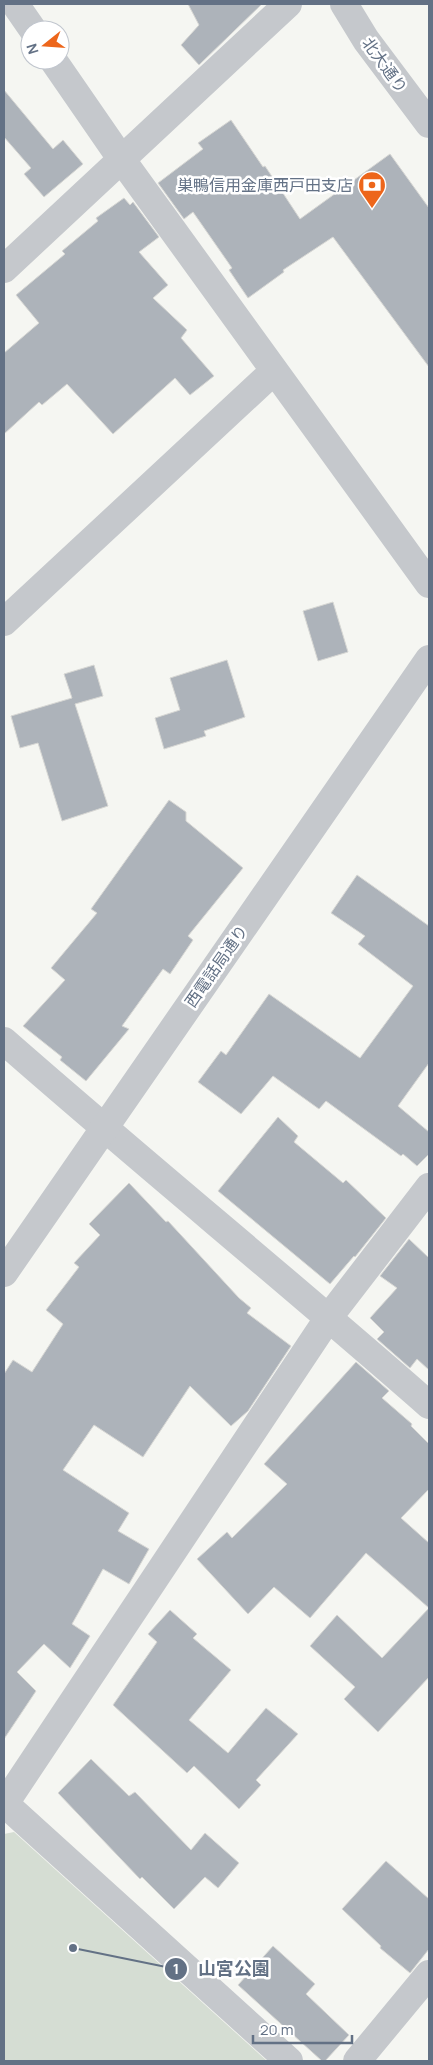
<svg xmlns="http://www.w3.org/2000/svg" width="433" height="2065" font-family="Manrope,'Noto Sans JP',sans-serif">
  <rect width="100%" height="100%" fill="#f5f6f2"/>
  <!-- green -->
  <path fill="#d5ddd3" d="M 14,1832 L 267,2061 L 4,2061 L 4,1834 Z"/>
  <!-- building -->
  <path fill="#adb3ba" stroke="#d7d7d4" d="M 188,4 L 262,4 L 199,65 L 181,45 L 199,25 Z
    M 4,90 L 53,149 L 63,140 L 83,164 L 44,197 L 24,174 L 31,168 L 4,137 Z
    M 231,120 L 263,167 L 265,166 L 300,219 L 390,154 L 429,208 L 429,367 L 333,237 L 283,270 L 284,272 L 248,298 L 229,270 L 232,268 L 193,212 L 184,219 L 158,183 L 203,149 L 198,143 Z
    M 124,198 L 130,205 L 133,202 L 159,237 L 139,252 L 168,285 L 153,298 L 187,330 L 181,338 L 214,376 L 190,395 L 175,378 L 113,434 L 67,384 L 42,405 L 39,402 L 4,434 L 4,353 L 39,323 L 16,295 L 65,254 L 62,251 L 98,221 L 96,218 Z
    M 333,602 L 348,652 L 318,661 L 303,611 Z
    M 227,660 L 245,717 L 204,731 L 206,736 L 164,749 L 155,718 L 180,710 L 170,678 Z
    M 94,665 L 103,696 L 75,704 L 108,806 L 62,821 L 38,743 L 20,748 L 11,716 L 72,698 L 64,674 Z
    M 169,800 L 186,812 L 186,821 L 243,868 L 188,936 L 193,940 L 170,974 L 163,969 L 122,1026 L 129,1029 L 86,1081 L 60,1060 L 62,1057 L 23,1026 L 65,980 L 51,968 L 97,913 L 91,909 Z
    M 357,875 L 429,926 L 429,1063 L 398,1106 L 429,1132 L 429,1154 L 417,1166 L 403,1154 L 401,1156 L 326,1101 L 319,1109 L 273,1076 L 241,1114 L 198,1082 L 221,1051 L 226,1055 L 269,994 L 360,1058 L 413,986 L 358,944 L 365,936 L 331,913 Z
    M 278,1117 L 298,1136 L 294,1142 L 343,1183 L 346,1180 L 386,1218 L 355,1257 L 354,1256 L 330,1284 L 218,1191 Z
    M 129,1183 L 166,1222 L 168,1221 L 239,1298 L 251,1308 L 247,1313 L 291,1346 L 248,1411 L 231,1426 L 190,1386 L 143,1457 L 94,1425 L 63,1470 L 129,1513 L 118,1531 L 149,1549 L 129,1584 L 103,1569 L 72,1624 L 90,1636 L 70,1668 L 44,1644 L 17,1672 L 36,1691 L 4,1739 L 4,1374 L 13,1360 L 32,1372 L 63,1324 L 46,1310 L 79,1267 L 74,1263 L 100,1235 L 89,1224 Z
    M 409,1239 L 429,1258 L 429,1370 L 417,1359 L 410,1368 L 377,1339 L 384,1332 L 370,1318 L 397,1288 L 380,1276 Z
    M 356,1362 L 389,1391 L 382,1398 L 412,1424 L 411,1426 L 429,1444 L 429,1489 L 401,1518 L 429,1543 L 429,1677 L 378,1732 L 344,1699 L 355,1687 L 310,1646 L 337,1615 L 382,1658 L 429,1608 L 366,1553 L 310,1618 L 274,1587 L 248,1614 L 197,1559 L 227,1532 L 232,1538 L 287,1484 L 264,1464 Z
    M 170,1610 L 197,1634 L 193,1638 L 231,1670 L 189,1720 L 228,1753 L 266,1708 L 298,1734 L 256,1780 L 261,1785 L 239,1809 L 194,1766 L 187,1773 L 113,1705 L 157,1642 L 148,1634 Z
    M 91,1759 L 129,1796 L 135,1792 L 191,1850 L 205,1833 L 239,1863 L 218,1888 L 205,1877 L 174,1909 L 142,1877 L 140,1879 L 58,1793 Z
    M 386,1861 L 429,1899 L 429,1949 L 410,1973 L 380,1948 L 381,1946 L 342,1909 Z
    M 273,1946 L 315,1984 L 306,1994 L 349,2035 L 325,2061 L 322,2061 L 238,1985 Z"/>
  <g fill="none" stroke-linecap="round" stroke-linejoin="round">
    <!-- minor -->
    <path stroke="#c5c8cc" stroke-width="28" d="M 15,4 L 33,30
      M 53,60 L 122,160 L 429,584
      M 4,269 L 288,4
      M 4,622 L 274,371
      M 4,1041 C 144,1164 289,1282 429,1405
      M 4,1803 L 289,2061
      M 4,1805 L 329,1317 L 429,1187
      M 357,2061 L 429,1974"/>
    <!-- tertiary -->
    <path stroke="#c5c8cc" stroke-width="28" d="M 344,4 L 366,40 L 429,124
      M 4,1273 L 429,659"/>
  </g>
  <!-- icons -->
  <defs>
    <g id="bank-pin" transform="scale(1.4375)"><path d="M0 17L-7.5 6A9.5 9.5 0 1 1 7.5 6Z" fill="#ed661b" stroke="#fff"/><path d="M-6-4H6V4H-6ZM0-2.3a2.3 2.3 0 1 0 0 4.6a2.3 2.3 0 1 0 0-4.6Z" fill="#fff"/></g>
  </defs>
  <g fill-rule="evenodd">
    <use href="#bank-pin" x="372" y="185"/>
  </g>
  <g text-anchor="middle" stroke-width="5" stroke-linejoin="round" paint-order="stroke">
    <!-- street labels -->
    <g font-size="16" fill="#637185" stroke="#fff">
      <text transform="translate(385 65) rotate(54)" y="6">北大通り</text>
      <text transform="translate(216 966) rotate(-55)" y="6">西電話局通り</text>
    </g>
    <!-- poi labels -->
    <g font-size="16" fill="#637185" stroke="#fff" text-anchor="end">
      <text x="353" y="191">巣鴨信用金庫西戸田支店</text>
    </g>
  </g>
  <!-- callouts -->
  <path fill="none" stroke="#637185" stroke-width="2" d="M73 1948L176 1969"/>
  <g fill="#637185" stroke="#fff" stroke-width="2">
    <circle cx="73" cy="1948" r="5"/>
    <circle cx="176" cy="1969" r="12"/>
  </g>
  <g font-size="15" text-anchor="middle" font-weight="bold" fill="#fff">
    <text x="176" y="1974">1</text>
  </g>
  <g font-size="18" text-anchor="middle" font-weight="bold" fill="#637185" stroke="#fff" stroke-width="5" stroke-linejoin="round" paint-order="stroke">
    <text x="234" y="1975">山宮公園</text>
  </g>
  <!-- border -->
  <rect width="433" height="2065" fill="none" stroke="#637185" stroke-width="10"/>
  <!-- north arrow -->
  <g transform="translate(45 45) rotate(253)"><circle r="24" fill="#ffffff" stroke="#c1c6ce"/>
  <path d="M0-4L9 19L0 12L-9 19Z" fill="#ed661b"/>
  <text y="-8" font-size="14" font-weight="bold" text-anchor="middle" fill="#637185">N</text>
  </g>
  <!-- scale -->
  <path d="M253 2035v8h99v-8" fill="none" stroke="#637185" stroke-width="2.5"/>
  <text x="260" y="2035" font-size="15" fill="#637185" stroke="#ffffff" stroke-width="4" paint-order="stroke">20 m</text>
</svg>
